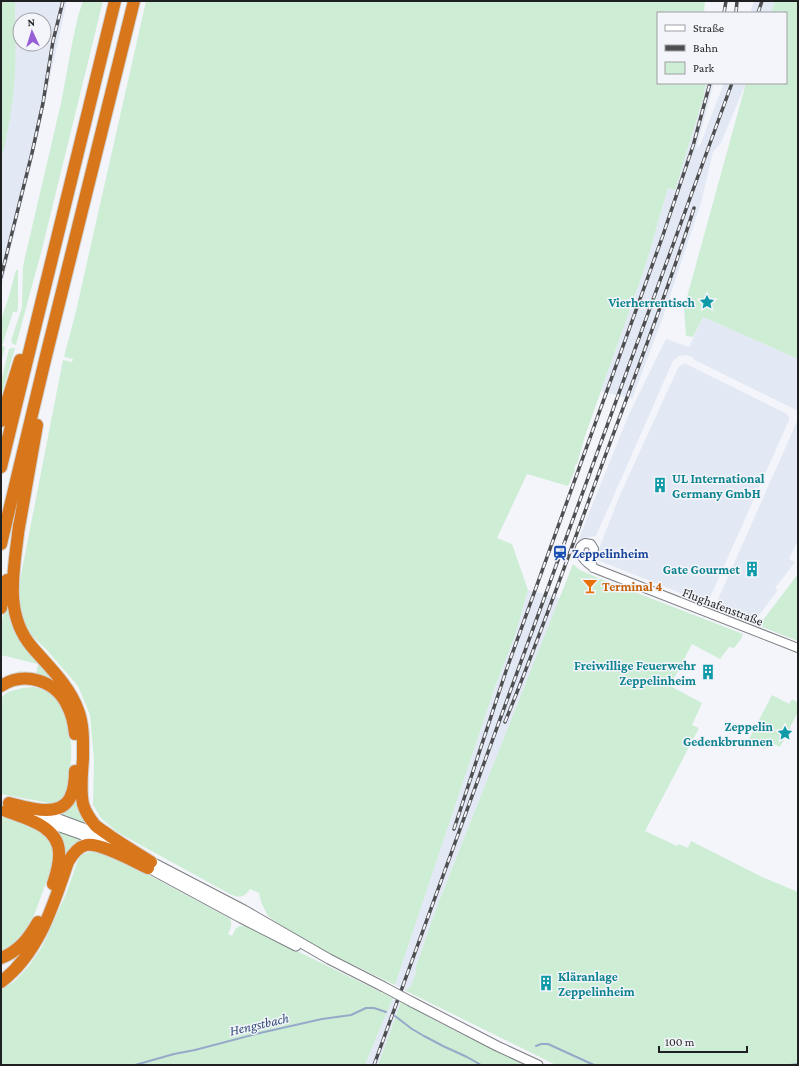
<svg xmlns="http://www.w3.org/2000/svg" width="799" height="1066" font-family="'Crimson Pro',serif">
  <rect width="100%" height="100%" fill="#f3f5fa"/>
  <!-- built -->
  <path fill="#e3e9f4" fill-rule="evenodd" d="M 1,1 L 67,1 L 50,78 L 39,132 L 1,289 ZM 20,20 L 44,20 L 44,44 L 20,44 Z
    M 754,1 L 775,1 L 771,13 L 750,13 Z
    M 706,83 L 714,83 L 696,149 L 700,145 L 724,83 L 746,83 L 721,143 L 713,152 L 701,203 L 662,320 L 632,399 L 601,391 L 645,267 L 668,188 L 675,190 L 703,99 Z
    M 703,317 L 798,359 L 798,411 L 693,359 L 694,358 L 687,355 L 679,356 L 673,361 L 596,536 L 583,538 L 577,543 L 629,414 L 666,339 L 689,347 Z
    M 684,364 L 686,364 L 787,414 L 789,417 L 789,420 L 709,600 L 703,602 L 595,559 L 619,497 L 678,368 L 681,365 Z
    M 798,419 L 798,540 L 789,559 L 795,562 L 775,588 L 778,590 L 754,622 L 716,607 L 716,604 Z
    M 528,590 L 560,598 L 436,909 L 415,969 L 416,972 L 411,986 L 407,989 L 406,991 L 395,985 L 495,687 L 515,636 Z
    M 393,998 L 401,1002 L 378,1065 L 365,1065 L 369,1055 Z"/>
  <!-- green -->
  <path fill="#ceedd5" d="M 1,1 L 15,1 C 15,26 16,51 15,75 C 13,104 8,133 1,161 Z
    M 83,1 L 103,1 L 42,249 L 16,345 L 13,344 L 11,341 L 22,307 L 23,266 L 61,103 L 72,44 L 78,16 Z
    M 146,1 L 705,1 L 704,13 L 658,13 L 658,83 L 706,83 L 703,99 L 675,190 L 668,188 L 645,267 L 585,436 L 577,464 L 576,464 L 574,468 L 575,470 L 568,486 L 527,474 L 497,538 L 512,544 L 528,590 L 515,636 L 495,687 L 395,985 L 314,946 L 279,924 L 268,916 L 261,902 L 259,893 L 250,889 C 243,899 239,898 228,893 L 117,832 L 101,818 L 93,805 L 94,760 L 90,715 L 78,686 L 46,649 L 31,635 L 24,623 L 20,606 L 19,591 L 21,575 L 63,360 L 72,362 L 73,359 L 64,357 L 76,311 Z
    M 775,1 L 798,1 L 798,359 L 703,317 L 693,337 L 686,336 L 684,308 L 746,83 L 786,83 L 786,13 L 771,13 Z
    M 16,270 L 18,270 L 18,307 L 17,312 L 13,312 L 2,346 L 5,347 L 1,363 L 1,320 L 9,296 Z
    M 12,348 L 15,348 L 1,397 L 1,382 L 9,349 Z
    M 573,564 L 580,570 L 596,577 L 743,634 L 741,639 L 734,648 L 729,647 L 720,659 L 692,644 L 670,686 L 702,703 L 692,725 L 699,728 L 645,831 L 677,846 L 679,844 L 688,848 L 691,841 L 762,877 L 798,892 L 798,1065 L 556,1065 L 406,991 L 407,989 L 411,986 L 416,972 L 415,969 L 436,909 Z
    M 798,574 L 798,641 L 762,627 L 762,623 L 763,620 Z
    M 8,594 L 10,609 L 58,680 L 77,723 L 61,689 L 1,680 L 6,677 L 19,671 L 36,675 L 38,664 L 1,655 L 1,625 Z
    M 34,687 C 45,691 56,693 62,705 C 67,716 70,731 71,744 C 72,755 70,795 61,801 C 58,803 52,803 49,803 L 1,794 L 1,698 L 8,692 L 22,688 Z
    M 772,695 L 789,704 L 792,699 L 798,703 L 798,712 L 780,747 L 769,742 L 765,749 L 749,739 Z
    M 78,789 L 95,828 L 58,813 C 74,809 75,804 78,789 Z
    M 1,816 C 15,820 41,828 50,840 C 55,847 54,857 53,865 C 51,872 47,880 44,888 C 38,904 32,925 21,938 C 16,945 8,949 1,952 Z
    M 54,829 L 88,842 L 60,876 Z
    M 90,852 L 99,852 L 132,866 L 229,918 C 233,922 231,928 228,934 L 232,936 L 236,928 L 240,926 L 246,926 L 393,998 L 369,1055 L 365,1065 L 1,1065 L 1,990 L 15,981 L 28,967 L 42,947 L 66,894 L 78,860 L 83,854 Z
    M 401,1002 L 457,1032 L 497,1050 L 524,1065 L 378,1065 Z"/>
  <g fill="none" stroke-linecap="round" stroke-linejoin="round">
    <!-- stream -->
    <path stroke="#97a9c8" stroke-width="2" d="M 395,1016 L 412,1029 L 424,1036 L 443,1046 L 467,1057 L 481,1065
      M 536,1046 L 541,1044 L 548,1044 L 594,1065
      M 135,1065 L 174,1054 L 195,1050 L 260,1033 L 322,1019 L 351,1015 L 366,1008 L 374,1008 L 386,1012
      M 790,1065 L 798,1064"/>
    <!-- tertiary casing -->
    <g stroke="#7c7e82" stroke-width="10">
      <path id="tertiary" d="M 593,568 L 591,559 L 594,549 L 591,544 L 585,543 C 571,550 587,564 596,569 L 798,648"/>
    </g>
    <!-- secondary casing -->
    <g stroke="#7c7e82" stroke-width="11">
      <path id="secondary" d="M 40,812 L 83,828 L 111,842
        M 37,819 L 80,834 L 101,844
        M 146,859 L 244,910 L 329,959 L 382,986
        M 143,865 L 241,918 L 296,946
        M 412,1002 L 497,1046 L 538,1065"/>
    </g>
    <!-- motorway casing -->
    <g stroke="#d2d2d3" stroke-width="14">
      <path id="motorway" d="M 1,421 L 20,360
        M 1,467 L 115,1
        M 19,525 C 15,566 2,612 32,647 C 49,667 69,685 78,710 C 84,725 83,743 83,759 C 82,773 80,789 83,804 C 85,811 90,819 95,825 C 99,829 105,832 110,836 C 123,845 137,853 151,862
        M 18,533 L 37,425
        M 1,544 L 46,356 L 134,1
        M 1,608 L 7,580
        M 1,686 C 24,671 55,680 67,705 C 72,714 74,724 75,734
        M 9,803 C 26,807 59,819 70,798 C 74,790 75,780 75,771
        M 6,811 C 28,819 61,827 59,856 C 59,866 56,875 53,884
        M 1,958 C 19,951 29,938 38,922
        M 1,982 C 39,953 53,906 68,862 C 72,855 78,847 86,845 C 100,842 135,862 148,868"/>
    </g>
    <!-- tertiary -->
    <use href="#tertiary" stroke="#fff" stroke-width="8"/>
    <!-- secondary -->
    <use href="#secondary" stroke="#fff" stroke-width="9"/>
    <!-- motorway -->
    <use href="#motorway" stroke="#d7761b" stroke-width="12"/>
    <!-- rail casing -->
    <g stroke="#4e4f51" stroke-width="3.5">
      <path id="rail" d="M 724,13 L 726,1
        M 736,13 L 737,1
        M 758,13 L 762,1
        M 1,277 L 32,153 L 43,103 L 53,41 L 63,1
        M 505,722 C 539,639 569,555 600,470 C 632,383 666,297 694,208
        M 454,829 L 506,671 L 662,238 L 693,146 L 710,83
        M 374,1065 L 732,83"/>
    </g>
    <!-- rail -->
    <use href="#rail" stroke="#f3f5fa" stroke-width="2" stroke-dasharray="6" stroke-linecap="butt"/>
    <!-- secondary-bridge casing -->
    <g stroke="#7c7e82" stroke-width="11" stroke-linecap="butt">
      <path id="secondary-bridge" d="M 382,986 L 412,1002"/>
    </g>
    <!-- secondary-bridge -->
    <use href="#secondary-bridge" stroke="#fff" stroke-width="9"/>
  </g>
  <!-- icons -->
  <defs>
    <g id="sight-bare" transform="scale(1.2)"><path d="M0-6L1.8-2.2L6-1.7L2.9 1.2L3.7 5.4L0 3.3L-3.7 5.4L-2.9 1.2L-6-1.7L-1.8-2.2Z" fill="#0f9aa8" stroke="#f3f5fa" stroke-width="2.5" paint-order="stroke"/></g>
    <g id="building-bare" transform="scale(1.2)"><path d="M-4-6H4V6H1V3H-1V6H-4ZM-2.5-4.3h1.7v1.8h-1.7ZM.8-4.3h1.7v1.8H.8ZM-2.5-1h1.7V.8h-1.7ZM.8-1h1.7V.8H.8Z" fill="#0f9aa8" stroke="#f3f5fa" stroke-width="2.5" paint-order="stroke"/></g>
    <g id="station-bare" transform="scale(1.2)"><path d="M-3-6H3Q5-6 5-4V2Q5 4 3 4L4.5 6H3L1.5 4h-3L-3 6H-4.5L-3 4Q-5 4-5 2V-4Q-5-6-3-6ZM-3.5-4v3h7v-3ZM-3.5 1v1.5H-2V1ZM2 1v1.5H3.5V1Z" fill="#1a4fb4" stroke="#f3f5fa" stroke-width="2.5" paint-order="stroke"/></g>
    <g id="bar-bare" transform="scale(1.2)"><path d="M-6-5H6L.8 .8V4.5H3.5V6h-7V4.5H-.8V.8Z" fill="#e8710a" stroke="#f3f5fa" stroke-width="2.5" paint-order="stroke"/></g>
  </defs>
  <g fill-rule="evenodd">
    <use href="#sight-bare" x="707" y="302"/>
    <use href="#building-bare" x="660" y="485"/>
    <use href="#station-bare" x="560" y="553"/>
    <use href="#building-bare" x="752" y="569"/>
    <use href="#bar-bare" x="590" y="586"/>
    <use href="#building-bare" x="708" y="672"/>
    <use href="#sight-bare" x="785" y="733"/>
    <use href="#building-bare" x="546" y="983"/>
  </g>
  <g text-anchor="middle" stroke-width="3" stroke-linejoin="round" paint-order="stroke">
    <!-- culture labels -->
    <g font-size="13" font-weight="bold" fill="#0d838f" stroke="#f3f5fa" text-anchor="end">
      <text x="695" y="307">Vierherrentisch</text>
      <text x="672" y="483" text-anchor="start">UL International<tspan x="672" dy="15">Germany GmbH</tspan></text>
      <text x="740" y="574">Gate Gourmet</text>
      <text x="696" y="670">Freiwillige Feuerwehr<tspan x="696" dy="15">Zeppelinheim</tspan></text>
      <text x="773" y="731">Zeppelin<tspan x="773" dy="15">Gedenkbrunnen</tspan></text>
      <text x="558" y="981" text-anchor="start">Kläranlage<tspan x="558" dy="15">Zeppelinheim</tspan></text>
    </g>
    <!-- transit labels -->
    <g font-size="13" font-weight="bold" fill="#164399" stroke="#f3f5fa" text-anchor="start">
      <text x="572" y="558">Zeppelinheim</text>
    </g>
    <!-- food labels -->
    <g font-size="13" font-weight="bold" fill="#c56008" stroke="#f3f5fa" text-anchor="start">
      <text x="602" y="591">Terminal 4</text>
    </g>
    <!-- street labels -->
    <g font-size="13" fill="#1f2021" stroke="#f3f5fa">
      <text transform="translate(723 606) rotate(21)" y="5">Flughafenstraße</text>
    </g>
    <!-- water labels -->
    <g font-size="14" font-style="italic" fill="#354f7a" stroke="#f3f5fa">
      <text transform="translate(259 1024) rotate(-13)" y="5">Hengstbach</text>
    </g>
  </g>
  <!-- border -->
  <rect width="799" height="1066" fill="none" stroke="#1f2021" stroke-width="4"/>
  <!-- legend -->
  <rect x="657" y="12" width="130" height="72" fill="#f3f5fa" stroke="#9ea0a3"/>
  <rect x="665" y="25" width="20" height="6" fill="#ffffff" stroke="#9ea0a3"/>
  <text x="693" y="32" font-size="12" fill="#1f2021">Straße</text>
  <rect x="665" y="45" width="20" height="6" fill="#4e4f51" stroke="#9ea0a3"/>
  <text x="693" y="52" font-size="12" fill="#1f2021">Bahn</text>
  <rect x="665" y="62" width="20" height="12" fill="#ceedd5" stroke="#9ea0a3"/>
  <text x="693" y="72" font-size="12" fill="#1f2021">Park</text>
  <!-- north arrow -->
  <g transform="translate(32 32) rotate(356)"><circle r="19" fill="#f3f5fa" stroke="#9ea0a3"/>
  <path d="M0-3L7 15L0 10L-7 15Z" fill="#975ed6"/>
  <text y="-6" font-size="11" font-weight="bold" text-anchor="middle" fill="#1f2021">N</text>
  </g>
  <!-- scale -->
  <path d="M659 1046v6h88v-6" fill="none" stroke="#1f2021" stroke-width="2"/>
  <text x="665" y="1046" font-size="12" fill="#1f2021" stroke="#f3f5fa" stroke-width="3" paint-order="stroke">100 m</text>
</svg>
